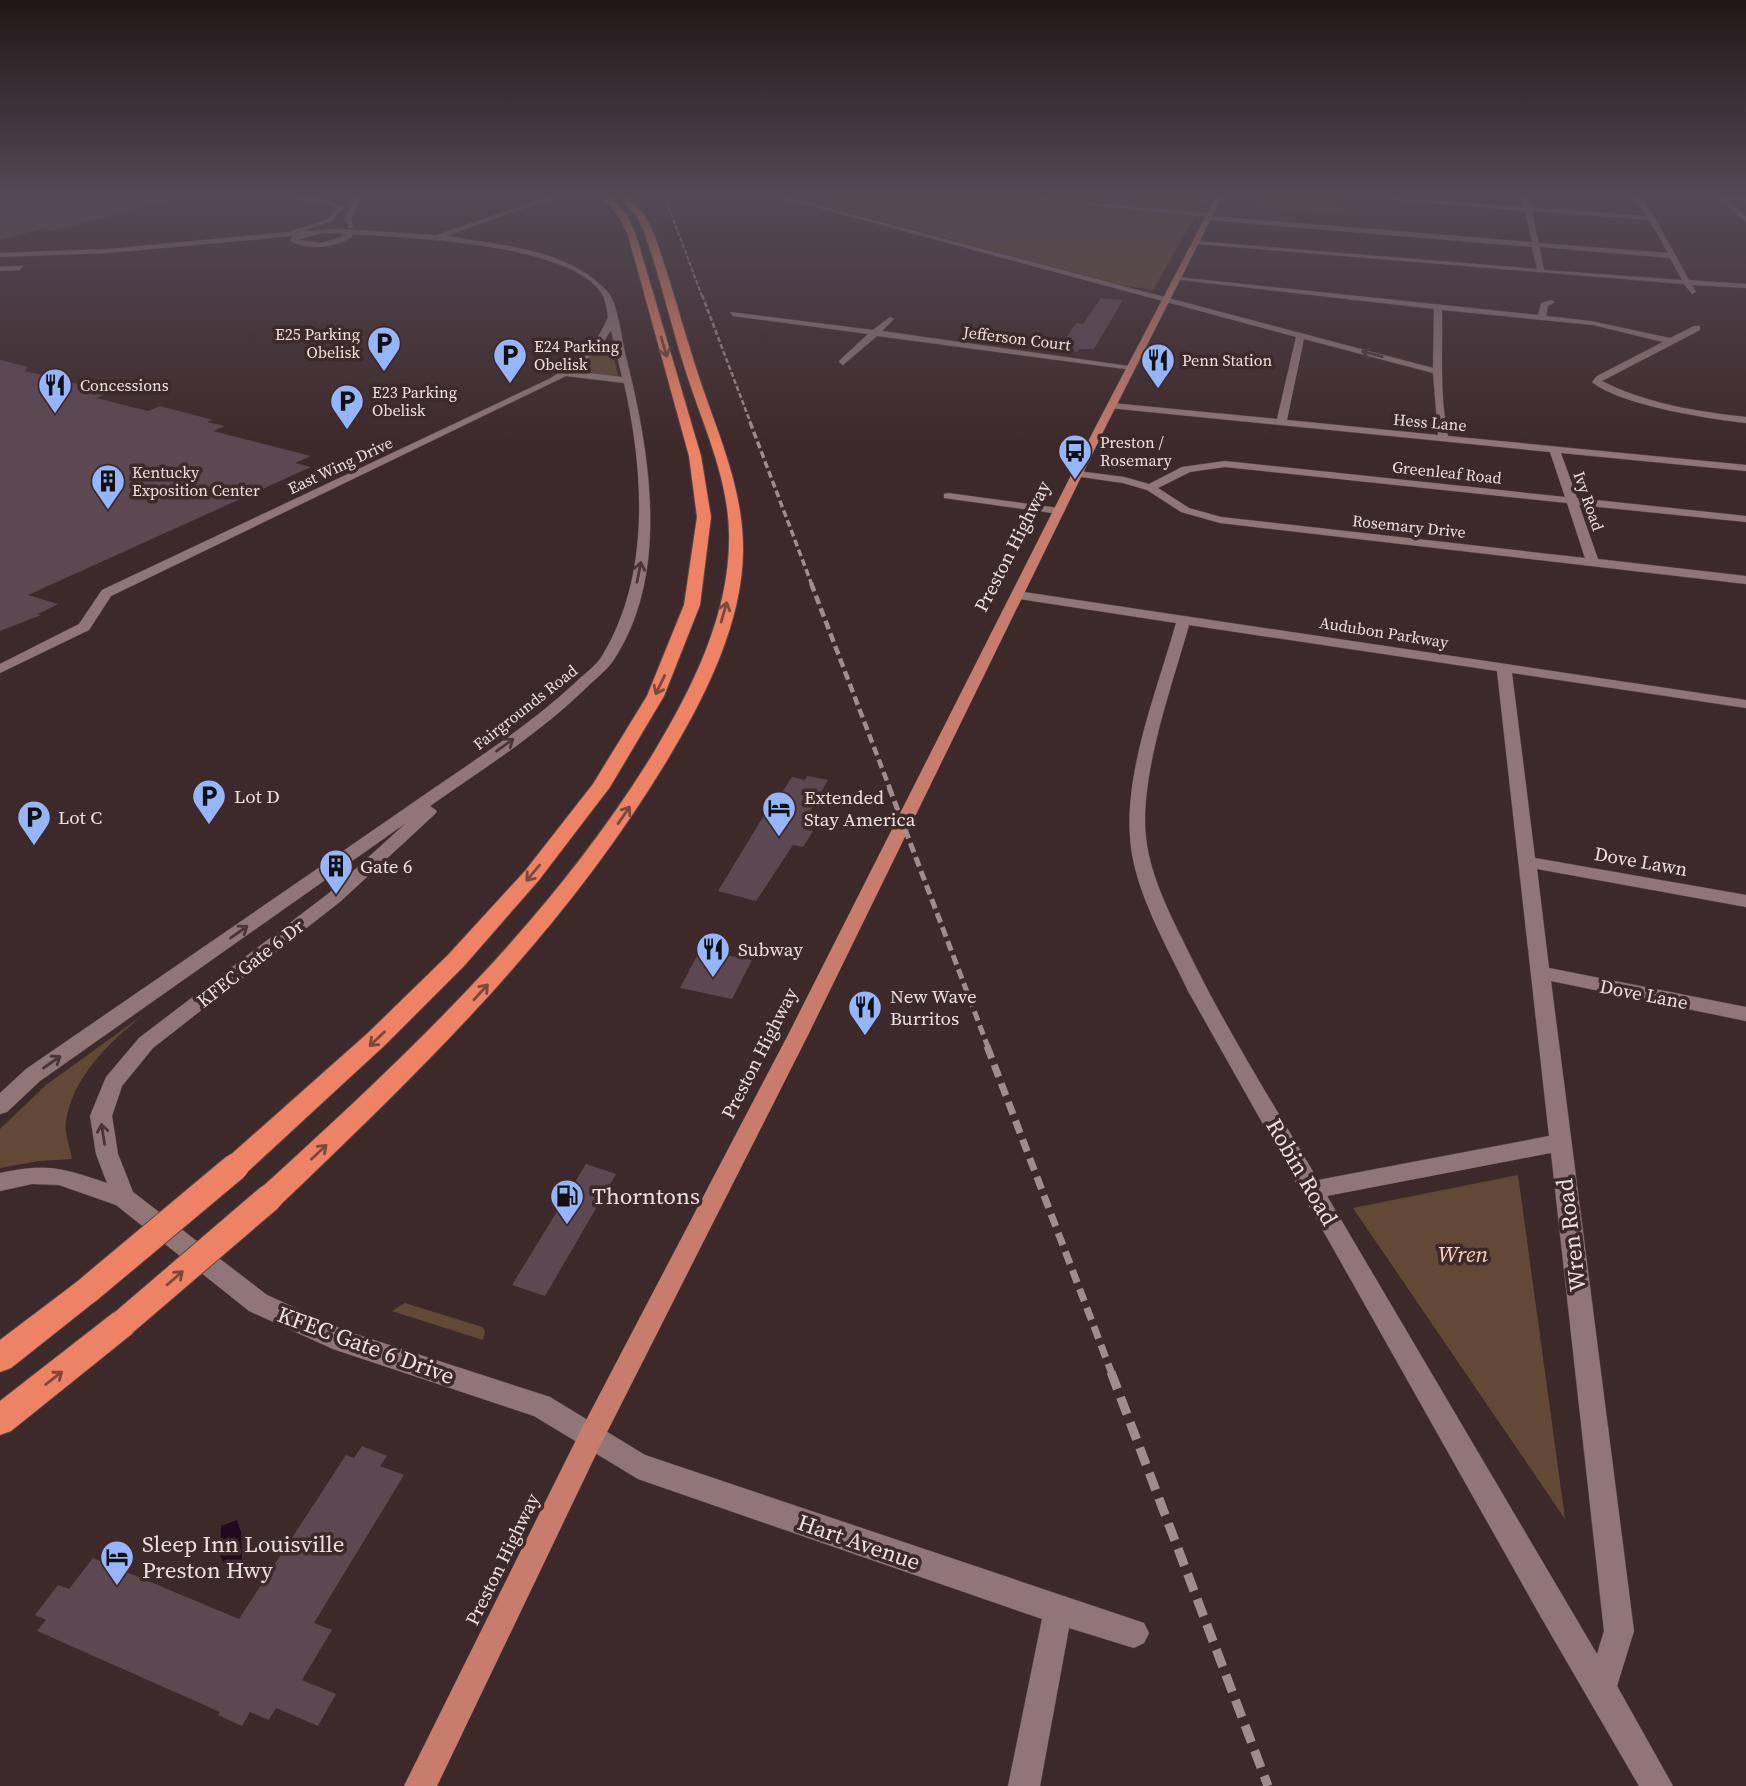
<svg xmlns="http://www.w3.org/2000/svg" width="1746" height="1786" font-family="'Source Serif 4',serif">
  <rect width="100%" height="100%" fill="#3e292a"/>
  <!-- green -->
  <path fill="#624935" d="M 785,195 L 1207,195 L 1153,290 L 1121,285 Z
    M 1254,198 L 1343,205 L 1345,213 L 1250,206 Z
    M 607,342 L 611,342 L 618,377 L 576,370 Z
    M 143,1015 C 110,1042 73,1076 66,1121 C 64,1132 70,1148 72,1159 L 39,1161 L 0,1168 L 0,1129 L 46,1085 Z
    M 1518,1175 L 1560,1482 L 1565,1519 L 1353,1208 Z
    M 405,1303 L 482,1327 L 485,1331 L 483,1340 L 392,1311 Z"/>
  <!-- water -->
  <path fill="#220820" d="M 237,1520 L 241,1532 L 242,1561 L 227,1569 L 220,1556 L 221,1526 Z"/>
  <!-- building -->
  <path fill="#5d4750" d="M 0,195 L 169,195 L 170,200 L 54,231 L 41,229 L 0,240 Z
    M 1101,298 L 1123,300 L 1094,349 L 1080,349 L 1077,352 L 1059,349 L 1076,323 L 1083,324 Z
    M 0,360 L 28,367 L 25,371 L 111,392 L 96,398 L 148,411 L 160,406 L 213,420 L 207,422 L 225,426 L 213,431 L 311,456 L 295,463 L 311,467 L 28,595 L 58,604 L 38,614 L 41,615 L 0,631 Z
    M 807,776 L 828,780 L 808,815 L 811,815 L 803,829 L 813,831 L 803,847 L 793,845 L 756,901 L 718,891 L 769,807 L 772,808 L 792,777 L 805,780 Z
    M 700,950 L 752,960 L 732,999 L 680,988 Z
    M 586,1164 L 616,1174 L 545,1296 L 512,1285 Z
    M 362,1446 L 387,1456 L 380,1466 L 404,1475 L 314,1623 L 332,1630 L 302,1680 L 336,1694 L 318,1726 L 276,1708 L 269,1720 L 250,1712 L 242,1726 L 218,1715 L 220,1712 L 37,1631 L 46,1620 L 35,1615 L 58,1585 L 69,1589 L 93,1558 L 239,1619 L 346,1455 L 354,1458 Z"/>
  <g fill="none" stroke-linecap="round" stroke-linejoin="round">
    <!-- minor casing -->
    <g stroke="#594748" stroke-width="1">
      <path id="minor" d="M 263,195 L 320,198 L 344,207 L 332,221 L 301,231 L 340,229 L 436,235 L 553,195 L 561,195 L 446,236 C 500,245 569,249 608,292 C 617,302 622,338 625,353 C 649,447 672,573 613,661 C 606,671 595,679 586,688 C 540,733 483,769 430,806 L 437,811 L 435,814 L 341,901 L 153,1048 L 122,1086 L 112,1116 L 118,1154 L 133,1192 L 267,1295 L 346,1331 L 550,1397 L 645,1455 L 1144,1623 L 1149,1633 L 1144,1643 L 1134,1648 L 1069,1628 L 1040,1786 L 1008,1786 L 1042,1619 L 638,1479 L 534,1416 L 333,1349 L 249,1311 L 116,1205 L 59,1185 L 32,1184 L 0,1191 L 0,1173 C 47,1163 62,1168 107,1183 L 96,1154 L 90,1116 L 106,1077 L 139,1038 L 329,893 L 406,823 L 40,1081 L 7,1112 L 0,1114 L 0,1093 L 26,1069 C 160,977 294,885 427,793 C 478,758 531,724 576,682 C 584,674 596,666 602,656 C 651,576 644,471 624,383 L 566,376 L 111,596 L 89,630 L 0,673 L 0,664 L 79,624 L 102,590 L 549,379 C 575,363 596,347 608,317 C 607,311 606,302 603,296 C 575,243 407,238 352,234 L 352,237 C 333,248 310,251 290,241 L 293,236 L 108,253 L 0,257 L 0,253 L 108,249 L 289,232 L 328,219 L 337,208 L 319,202 ZM 322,233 L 339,233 L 345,236 L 321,243 L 297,240 ZM 611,330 L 622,377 L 573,371 L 599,349 Z
        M 342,195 L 349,195 L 359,200 L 351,219 L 353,228 L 349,228 L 345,219 L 353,201 Z
        M 770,195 L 779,195 L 1433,368 L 1434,309 L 1173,279 L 1177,277 L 1538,315 L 1541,303 L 1551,300 L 1555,302 L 1548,306 L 1546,316 L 1591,321 L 1670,338 L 1694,326 L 1700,326 L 1700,330 L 1602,381 C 1644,403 1699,412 1746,417 L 1746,423 C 1709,419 1620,405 1592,382 L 1597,376 L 1663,342 L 1593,325 L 1442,310 C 1443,352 1439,394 1448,436 L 1746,465 L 1746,471 L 1561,453 L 1577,498 L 1746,516 L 1746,522 L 1579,505 L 1598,559 L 1746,576 L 1746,584 L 1220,523 L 1181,512 L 1147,490 L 1123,483 L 1074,476 L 1074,472 L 1078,471 L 1124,477 L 1149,484 L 1182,467 L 1225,461 L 1565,497 L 1550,452 L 1109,408 L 1107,406 L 1112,403 L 1277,419 L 1296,337 ZM 1304,339 L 1433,373 L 1438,435 L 1287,420 ZM 1225,467 L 1567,503 L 1585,558 L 1221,517 L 1189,508 L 1158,488 L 1190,472 Z
        M 994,195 L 1209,213 L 1211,216 L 1532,242 L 1525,211 L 1338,195 L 1524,207 L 1519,195 L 1525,195 L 1531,207 L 1646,216 L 1633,195 L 1639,195 L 1655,218 L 1689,280 L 1746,284 L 1746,288 L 1692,285 L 1696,292 L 1692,294 L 1684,284 L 1197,244 L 1195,241 L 1537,269 L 1532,247 L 1208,220 L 1206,217 ZM 1532,211 L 1649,220 L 1668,253 L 1539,243 ZM 1540,247 L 1670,258 L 1682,280 L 1544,270 Z
        M 1684,195 L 1746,196 L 1746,200 L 1726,199 L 1746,217 L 1746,222 L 1718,198 Z
        M 23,266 L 20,270 L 0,271 L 0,267 Z
        M 730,312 L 873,330 L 890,317 L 894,319 L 882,331 L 1136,367 L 1132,370 L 877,336 L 843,365 L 839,362 L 840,360 L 868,334 L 733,316 Z
        M 948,493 L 1059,508 L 1065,511 L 1059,514 L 944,498 L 944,494 Z
        M 1017,591 L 1746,700 L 1746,708 L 1512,673 L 1535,858 L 1746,895 L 1746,907 L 1537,869 L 1549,968 L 1746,1007 L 1746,1021 L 1551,981 L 1634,1631 L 1617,1686 L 1673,1786 L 1639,1786 L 1542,1619 L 1188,991 C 1166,944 1133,889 1130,837 C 1125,768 1158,688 1176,623 L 1013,598 L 1013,592 ZM 1189,625 L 1497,671 L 1549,1136 L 1318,1180 C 1274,1105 1227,1031 1189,953 C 1171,916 1151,879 1146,838 C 1139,776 1172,686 1189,625 ZM 1551,1153 L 1604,1631 L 1597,1654 L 1327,1196 Z"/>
    </g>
    <!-- major casing -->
    <g stroke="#594748" stroke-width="1">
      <path id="major" d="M 1217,195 L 1223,195 L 1105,428 L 808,1035 L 600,1446 L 437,1786 L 404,1786 L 582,1428 L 788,1035 L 1095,428 Z"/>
    </g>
    <!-- highway casing -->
    <g stroke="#594748" stroke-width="2">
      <path id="highway" d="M 601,195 L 608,195 L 626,214 L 636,235 L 701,456 L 711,517 L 700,605 L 664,696 L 610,787 L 539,880 L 464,966 L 385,1045 L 244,1175 L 235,1178 L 226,1175 L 222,1167 L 226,1159 L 369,1032 L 448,955 L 525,871 L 593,784 L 647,696 L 684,605 L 697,517 L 689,456 L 628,235 L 619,217 Z
        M 617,195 L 624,195 L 644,214 L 652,229 C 669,274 681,322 696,368 C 715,428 744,486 743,552 C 742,622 707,693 672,752 C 569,927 425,1067 279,1206 L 269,1209 L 259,1206 L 256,1198 L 259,1190 C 405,1057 550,922 654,752 C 693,687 731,611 729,533 C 728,477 703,425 686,372 C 671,325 660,276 643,229 L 636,215 Z
        M 88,1277 L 98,1281 L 102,1290 L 98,1299 L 11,1368 L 0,1372 L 0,1340 L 78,1281 Z
        M 123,1310 L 133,1313 L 138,1323 L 133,1333 L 11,1431 L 0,1435 L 0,1401 L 113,1313 Z"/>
    </g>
    <!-- minor -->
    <use href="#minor" fill="#907677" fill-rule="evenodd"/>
    <!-- major -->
    <use href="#major" fill="#c87d6c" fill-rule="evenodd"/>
    <!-- highway -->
    <use href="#highway" fill="#ed8264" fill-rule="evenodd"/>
    <!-- rail-far6 -->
    <path stroke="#9f8d8e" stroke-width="2" stroke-dasharray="4.5 2" stroke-linecap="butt" d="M 664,195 L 702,296"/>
    <!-- rail-far5 -->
    <path stroke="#9f8d8e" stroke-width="2.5" stroke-dasharray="5 2.5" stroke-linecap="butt" d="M 702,295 L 751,424"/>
    <!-- rail-far4 -->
    <path stroke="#9f8d8e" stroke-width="3.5" stroke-dasharray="7 3.5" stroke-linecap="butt" d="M 750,422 L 812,585"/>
    <!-- rail-far3 -->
    <path stroke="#9f8d8e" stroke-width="4.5" stroke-dasharray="9 4.5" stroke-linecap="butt" d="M 811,583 L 890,789"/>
    <!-- rail-far2 -->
    <path stroke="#9f8d8e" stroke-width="5" stroke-dasharray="10 5" stroke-linecap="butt" d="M 889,787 L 988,1047"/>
    <!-- rail-far1 -->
    <path stroke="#9f8d8e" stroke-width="7" stroke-dasharray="13 7" stroke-linecap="butt" d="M 987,1046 L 1112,1374"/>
    <!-- rail -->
    <path stroke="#9f8d8e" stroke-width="9" stroke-dasharray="18 9" stroke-linecap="butt" d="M 1111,1372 L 1268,1786"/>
    <!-- highway-bridge casing -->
    <g stroke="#594748" stroke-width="29" stroke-linecap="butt">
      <path id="highway-bridge" d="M 88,1290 L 235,1167
        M 123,1323 L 269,1198"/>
    </g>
    <!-- highway-bridge -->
    <use href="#highway-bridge" stroke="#ed8264" stroke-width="27"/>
  </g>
  <!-- one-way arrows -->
  <defs><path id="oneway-shaft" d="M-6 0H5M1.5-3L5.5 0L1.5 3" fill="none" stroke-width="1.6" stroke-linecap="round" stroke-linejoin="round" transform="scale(1.75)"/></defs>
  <g stroke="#7b483e">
    <use href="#oneway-shaft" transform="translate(664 347) rotate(74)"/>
    <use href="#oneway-shaft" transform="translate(724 612) rotate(-74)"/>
    <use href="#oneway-shaft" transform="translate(660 685) rotate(116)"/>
    <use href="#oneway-shaft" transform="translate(624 815) rotate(-55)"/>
    <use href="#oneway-shaft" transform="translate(533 873) rotate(130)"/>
    <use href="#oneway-shaft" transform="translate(481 992) rotate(-48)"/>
    <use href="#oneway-shaft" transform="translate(377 1039) rotate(136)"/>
    <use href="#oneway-shaft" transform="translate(319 1152) rotate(-43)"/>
    <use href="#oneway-shaft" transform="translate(175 1278) rotate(-41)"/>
    <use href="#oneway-shaft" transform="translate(54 1378) rotate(-38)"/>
  </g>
  <g stroke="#4a3536">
    <use href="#oneway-shaft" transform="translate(1372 354) rotate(-165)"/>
    <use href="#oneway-shaft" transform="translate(639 572) rotate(-79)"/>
    <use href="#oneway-shaft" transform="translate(505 745) rotate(-36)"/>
    <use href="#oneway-shaft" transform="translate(239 932) rotate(-35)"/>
    <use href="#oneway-shaft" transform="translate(52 1062) rotate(-35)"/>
    <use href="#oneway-shaft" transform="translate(103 1134) rotate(-99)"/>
  </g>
  <!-- sky -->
  <linearGradient id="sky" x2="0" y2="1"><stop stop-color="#221717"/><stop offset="0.44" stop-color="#524955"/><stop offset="1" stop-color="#524955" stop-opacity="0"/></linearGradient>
  <rect width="1746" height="445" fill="url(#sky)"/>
  <!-- icons -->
  <defs>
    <g id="parking-pin" transform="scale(1.75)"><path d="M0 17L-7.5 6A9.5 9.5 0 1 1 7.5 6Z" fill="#95b6fd" stroke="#3e292a"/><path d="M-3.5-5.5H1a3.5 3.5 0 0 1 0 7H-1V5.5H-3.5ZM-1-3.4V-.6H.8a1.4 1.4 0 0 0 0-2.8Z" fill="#111"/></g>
    <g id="restaurant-pin" transform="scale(1.75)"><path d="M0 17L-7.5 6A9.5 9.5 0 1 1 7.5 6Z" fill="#95b6fd" stroke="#3e292a"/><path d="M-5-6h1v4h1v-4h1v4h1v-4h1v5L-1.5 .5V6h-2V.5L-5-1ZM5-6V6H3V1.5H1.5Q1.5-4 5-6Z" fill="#111"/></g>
    <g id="bus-pin" transform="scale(1.75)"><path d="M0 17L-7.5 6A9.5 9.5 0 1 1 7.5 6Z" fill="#95b6fd" stroke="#3e292a"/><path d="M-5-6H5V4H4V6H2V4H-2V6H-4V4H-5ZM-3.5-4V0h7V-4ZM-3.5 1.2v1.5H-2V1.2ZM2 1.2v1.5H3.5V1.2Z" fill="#111"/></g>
    <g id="building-pin" transform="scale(1.75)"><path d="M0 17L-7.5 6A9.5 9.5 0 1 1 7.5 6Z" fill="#95b6fd" stroke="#3e292a"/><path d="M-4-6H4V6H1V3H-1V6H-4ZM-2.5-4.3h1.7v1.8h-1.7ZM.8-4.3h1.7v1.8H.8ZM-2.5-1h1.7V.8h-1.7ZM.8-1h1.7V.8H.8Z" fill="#111"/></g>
    <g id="hotel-pin" transform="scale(1.75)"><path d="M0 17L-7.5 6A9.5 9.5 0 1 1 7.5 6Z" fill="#95b6fd" stroke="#3e292a"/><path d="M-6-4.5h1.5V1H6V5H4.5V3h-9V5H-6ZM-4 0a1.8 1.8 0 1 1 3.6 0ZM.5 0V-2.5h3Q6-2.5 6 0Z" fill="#111"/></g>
    <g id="fuel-pin" transform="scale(1.75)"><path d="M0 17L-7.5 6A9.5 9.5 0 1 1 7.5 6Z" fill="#95b6fd" stroke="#3e292a"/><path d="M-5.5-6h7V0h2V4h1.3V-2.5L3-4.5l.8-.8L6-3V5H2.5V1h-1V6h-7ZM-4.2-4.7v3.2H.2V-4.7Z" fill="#111"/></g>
  </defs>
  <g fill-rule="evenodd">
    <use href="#parking-pin" x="384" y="343"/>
    <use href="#parking-pin" x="510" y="355"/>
    <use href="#restaurant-pin" x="1158" y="360"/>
    <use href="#restaurant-pin" x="55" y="385"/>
    <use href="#parking-pin" x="347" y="401"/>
    <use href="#bus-pin" x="1075" y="451"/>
    <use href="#building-pin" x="108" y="481"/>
    <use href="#parking-pin" x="209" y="796"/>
    <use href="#hotel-pin" x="779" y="808"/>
    <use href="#parking-pin" x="34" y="817"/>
    <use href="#building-pin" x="336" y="866"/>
    <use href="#restaurant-pin" x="713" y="949"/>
    <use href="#restaurant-pin" x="865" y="1007"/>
    <use href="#fuel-pin" x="567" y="1196"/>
    <use href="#hotel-pin" x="117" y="1557"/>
  </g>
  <g text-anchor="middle" stroke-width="7" stroke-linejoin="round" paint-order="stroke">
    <!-- far-poi labels -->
    <g font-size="16" fill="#eedfe0" stroke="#3e292a" text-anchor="start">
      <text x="360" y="340" text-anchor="end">E25 Parking<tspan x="360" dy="18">Obelisk</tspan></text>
      <text x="534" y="352">E24 Parking<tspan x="534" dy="18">Obelisk</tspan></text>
      <text x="1182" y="366">Penn Station</text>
      <text x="80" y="391">Concessions</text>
      <text x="372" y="398">E23 Parking<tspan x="372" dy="18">Obelisk</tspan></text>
      <text x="1100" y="448">Preston /<tspan x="1100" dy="18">Rosemary</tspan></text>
      <text x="132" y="478">Kentucky<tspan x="132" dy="18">Exposition Center</tspan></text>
    </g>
    <!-- far-street labels -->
    <g font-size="16" fill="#eedfe0" stroke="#3e292a">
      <text transform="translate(1017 338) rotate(7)" y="6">Jefferson Court</text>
      <text transform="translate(1430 422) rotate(5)" y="6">Hess Lane</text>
      <text transform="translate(340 465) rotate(-25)" y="6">East Wing Drive</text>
      <text transform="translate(1447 472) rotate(6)" y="6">Greenleaf Road</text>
      <text transform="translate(1589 501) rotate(71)" y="6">Ivy Road</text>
      <text transform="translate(1409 526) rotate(6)" y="6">Rosemary Drive</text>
      <text transform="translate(1384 632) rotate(9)" y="6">Audubon Parkway</text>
      <text transform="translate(525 707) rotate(-38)" y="6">Fairgrounds Road</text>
    </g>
    <!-- street labels -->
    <g font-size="19" fill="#eedfe0" stroke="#3e292a">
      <text transform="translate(1012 546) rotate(-63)" y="7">Preston Highway</text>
      <text transform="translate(1641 861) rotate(10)" y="7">Dove Lawn</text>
      <text transform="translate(250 963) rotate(-38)" y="7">KFEC Gate 6 Dr</text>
      <text transform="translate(1644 994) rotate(11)" y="7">Dove Lane</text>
      <text transform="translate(759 1053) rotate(-63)" y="7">Preston Highway</text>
      <text transform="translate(502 1559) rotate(-64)" y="7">Preston Highway</text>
    </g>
    <!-- poi labels -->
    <g font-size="19" fill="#eedfe0" stroke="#3e292a" text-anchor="start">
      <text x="234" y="803">Lot D</text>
      <text x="804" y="804">Extended<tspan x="804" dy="22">Stay America</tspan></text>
      <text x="58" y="824">Lot C</text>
      <text x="360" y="873">Gate 6</text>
      <text x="738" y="956">Subway</text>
      <text x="890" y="1003">New Wave<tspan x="890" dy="22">Burritos</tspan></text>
    </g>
    <!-- near-street labels -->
    <g font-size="23" fill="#eedfe0" stroke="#3e292a">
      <text transform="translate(1302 1172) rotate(60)" y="8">Robin Road</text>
      <text transform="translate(1571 1235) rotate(-97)" y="8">Wren Road</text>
      <text transform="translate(366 1345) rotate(20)" y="8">KFEC Gate 6 Drive</text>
      <text transform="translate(859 1542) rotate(19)" y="8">Hart Avenue</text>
    </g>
    <!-- near-poi labels -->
    <g font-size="23" fill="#eedfe0" stroke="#3e292a" text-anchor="start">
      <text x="592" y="1204">Thorntons</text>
      <text x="142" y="1552">Sleep Inn Louisville<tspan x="142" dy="26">Preston Hwy</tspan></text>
    </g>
    <!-- near-park labels -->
    <g font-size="23" font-style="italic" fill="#f9d5bb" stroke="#3e292a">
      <text x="1463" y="1262">Wren</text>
    </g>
  </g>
</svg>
